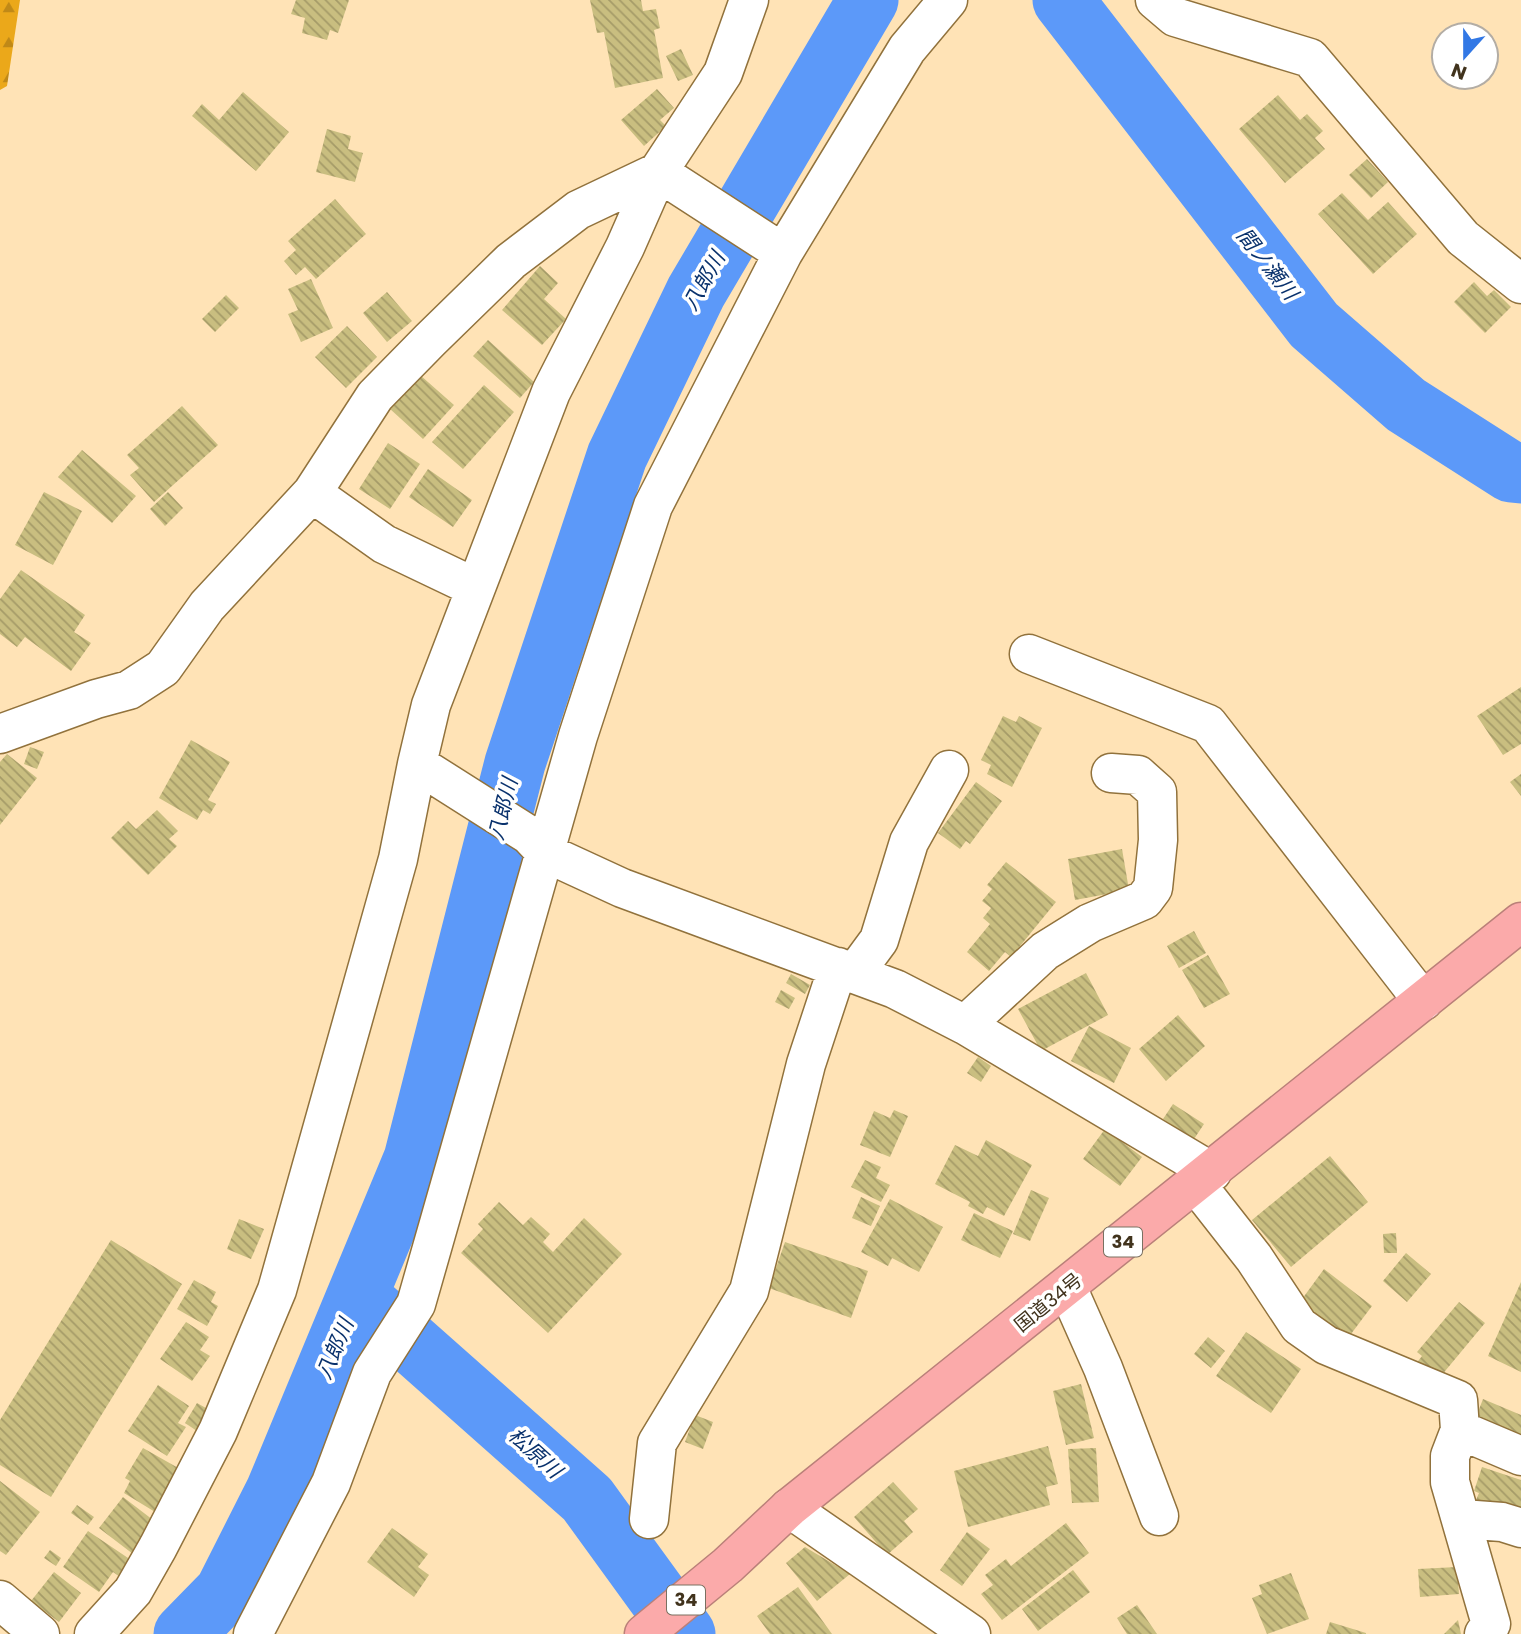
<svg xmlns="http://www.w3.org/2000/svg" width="1521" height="1634" font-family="Poppins,'Noto Sans JP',sans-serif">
  <defs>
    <pattern id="forest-firs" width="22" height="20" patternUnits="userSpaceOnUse" patternTransform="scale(1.75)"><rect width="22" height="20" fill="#eba81a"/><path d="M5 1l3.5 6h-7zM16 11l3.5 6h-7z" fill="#c08917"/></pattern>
    <pattern id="building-back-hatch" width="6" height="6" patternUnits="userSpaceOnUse" patternTransform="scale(1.75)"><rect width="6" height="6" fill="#c9be80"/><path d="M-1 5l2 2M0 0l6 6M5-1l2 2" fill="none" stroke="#a59b68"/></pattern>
  </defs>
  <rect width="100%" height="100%" fill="#ffe3b6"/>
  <!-- forest -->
  <path fill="url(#forest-firs)" d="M 0,0 L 20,0 L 7,86 L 0,90 Z"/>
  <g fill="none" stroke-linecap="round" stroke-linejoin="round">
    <!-- river -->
    <path stroke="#5c99f9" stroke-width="61" d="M 1063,0 L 1314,325 L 1406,405 L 1511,472 L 1521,473
      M 358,1296 L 587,1499 L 685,1634
      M 184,1634 L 225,1592 L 276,1491 L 414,1159 L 515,763 L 617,456 L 696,292 L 868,0"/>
  </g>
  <!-- building -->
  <path fill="url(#building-back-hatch)" d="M 296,0 L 349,0 L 338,33 L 330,30 L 327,40 L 302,33 L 305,18 L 291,14 Z
    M 590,0 L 641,0 L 643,11 L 656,9 L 660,28 L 654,30 L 663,78 L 615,88 L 604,32 L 597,33 Z
    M 681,49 L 693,75 L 678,81 L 666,56 Z
    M 657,89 L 674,108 L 660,120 L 666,126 L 644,146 L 621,120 Z
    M 243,92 L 289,132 L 256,171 L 192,116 L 202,104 L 219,120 Z
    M 1278,95 L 1300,120 L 1307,114 L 1323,131 L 1315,138 L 1325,149 L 1285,183 L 1239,129 Z
    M 327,129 L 351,136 L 348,149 L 363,153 L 355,182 L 316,172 Z
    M 1367,159 L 1388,182 L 1371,198 L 1349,175 Z
    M 1342,193 L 1368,220 L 1388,202 L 1417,234 L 1373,274 L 1318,214 Z
    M 335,199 L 366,234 L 316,279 L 305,267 L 296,275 L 284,261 L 296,250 L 288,241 Z
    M 540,266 L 558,283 L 544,299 L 566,319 L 542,345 L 502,310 Z
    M 311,279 L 333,328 L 301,342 L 288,314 L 298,310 L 288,289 Z
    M 1474,282 L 1487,296 L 1494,290 L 1511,307 L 1485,333 L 1454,302 Z
    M 387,292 L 412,321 L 387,342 L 363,313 Z
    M 226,295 L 239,308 L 215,332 L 202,319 Z
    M 347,326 L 377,357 L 346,388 L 315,357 Z
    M 488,340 L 534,382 L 520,398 L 473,356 Z
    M 420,375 L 454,405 L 423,439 L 389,408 Z
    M 484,385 L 514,412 L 463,469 L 432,442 Z
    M 182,406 L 218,445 L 154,502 L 130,475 L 139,468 L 127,455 Z
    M 388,443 L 420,464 L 390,509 L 359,489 Z
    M 82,450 L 136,496 L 112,523 L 58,477 Z
    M 428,469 L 472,500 L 453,527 L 409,497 Z
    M 44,492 L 82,511 L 53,565 L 15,545 Z
    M 168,492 L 183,508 L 165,526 L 150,509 Z
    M 21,570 L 85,615 L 74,632 L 91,643 L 71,671 L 25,637 L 17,647 L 0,634 L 0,599 Z
    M 1521,687 L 1521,744 L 1503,755 L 1477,716 Z
    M 1003,716 L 1016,722 L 1019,716 L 1042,728 L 1012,787 L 987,774 L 991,765 L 981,760 Z
    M 191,740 L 230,762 L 208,800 L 216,804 L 210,814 L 203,810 L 197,820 L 159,798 Z
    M 30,747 L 44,752 L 37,769 L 24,764 Z
    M 7,754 L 37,778 L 0,825 L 0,762 Z
    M 1521,774 L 1521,796 L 1510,782 Z
    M 976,782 L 1002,801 L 970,844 L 966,841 L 960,849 L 938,833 Z
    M 157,810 L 178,831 L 169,839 L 177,846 L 148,875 L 111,838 L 128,821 L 136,829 Z
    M 1122,849 L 1129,890 L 1075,900 L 1068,859 Z
    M 1006,862 L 1056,902 L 1011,957 L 1005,952 L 989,971 L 967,952 L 990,924 L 983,918 L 991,908 L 982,901 L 992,889 L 987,885 Z
    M 1194,931 L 1206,953 L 1179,968 L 1167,946 Z
    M 1208,955 L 1230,994 L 1204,1008 L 1182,970 Z
    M 1086,973 L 1108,1015 L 1041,1051 L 1018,1009 Z
    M 791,974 L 810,985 L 805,994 L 786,983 Z
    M 781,990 L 795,998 L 789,1009 L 775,1002 Z
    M 1178,1015 L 1205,1046 L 1166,1081 L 1139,1049 Z
    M 1089,1026 L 1131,1048 L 1114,1083 L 1071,1061 Z
    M 978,1057 L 991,1066 L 981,1082 L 967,1073 Z
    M 1173,1104 L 1204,1124 L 1194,1139 L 1163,1119 Z
    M 894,1110 L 908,1116 L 890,1157 L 860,1145 L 874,1111 L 890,1118 Z
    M 1105,1129 L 1142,1157 L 1120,1186 L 1083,1159 Z
    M 986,1140 L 1032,1165 L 1004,1216 L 987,1207 L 983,1214 L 968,1206 L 970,1202 L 935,1184 L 955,1145 L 978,1156 Z
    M 1330,1156 L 1368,1202 L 1291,1267 L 1252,1220 Z
    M 865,1160 L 881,1167 L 876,1178 L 890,1185 L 881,1202 L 851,1187 Z
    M 1031,1190 L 1049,1198 L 1030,1241 L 1013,1234 Z
    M 861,1197 L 880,1206 L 871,1226 L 852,1218 Z
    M 890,1199 L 943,1227 L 919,1272 L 892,1258 L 888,1266 L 861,1252 Z
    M 499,1202 L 523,1225 L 531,1217 L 550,1234 L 543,1242 L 553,1252 L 584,1218 L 622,1254 L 548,1333 L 461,1253 L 483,1229 L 478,1224 Z
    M 974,1213 L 1013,1231 L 1000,1258 L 961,1240 Z
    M 239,1219 L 264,1229 L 251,1259 L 227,1249 Z
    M 1396,1233 L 1397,1253 L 1384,1253 L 1383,1234 Z
    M 111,1240 L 182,1284 L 51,1497 L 0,1465 L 0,1420 Z
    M 785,1242 L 868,1271 L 851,1318 L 769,1288 Z
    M 1406,1253 L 1431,1274 L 1407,1302 L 1383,1281 Z
    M 1324,1269 L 1372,1306 L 1345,1342 L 1297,1306 Z
    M 194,1280 L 216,1292 L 211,1302 L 218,1306 L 207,1326 L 177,1309 Z
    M 1521,1282 L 1521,1372 L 1488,1356 Z
    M 1459,1302 L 1485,1323 L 1441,1376 L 1415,1365 L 1422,1356 L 1417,1352 Z
    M 186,1322 L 209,1337 L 200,1350 L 210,1356 L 192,1381 L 160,1359 Z
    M 1246,1332 L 1301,1369 L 1271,1413 L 1216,1376 Z
    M 1208,1337 L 1225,1351 L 1211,1368 L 1194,1354 Z
    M 1081,1384 L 1094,1438 L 1066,1445 L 1053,1391 Z
    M 158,1385 L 189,1406 L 178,1423 L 186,1427 L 167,1456 L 128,1431 Z
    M 1483,1399 L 1521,1415 L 1521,1445 L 1473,1425 Z
    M 197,1403 L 213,1412 L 200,1433 L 185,1423 Z
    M 695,1415 L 713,1422 L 703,1449 L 685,1442 Z
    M 1048,1446 L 1058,1484 L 1046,1487 L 1050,1505 L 968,1527 L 954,1471 Z
    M 143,1448 L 180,1469 L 160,1515 L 124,1493 L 130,1481 L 125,1478 Z
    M 1096,1448 L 1099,1502 L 1072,1503 L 1068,1449 Z
    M 1482,1467 L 1521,1480 L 1521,1515 L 1476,1500 L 1479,1493 L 1474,1491 Z
    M 0,1481 L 40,1512 L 6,1555 L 0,1551 Z
    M 893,1482 L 918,1509 L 904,1521 L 913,1532 L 887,1555 L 854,1517 Z
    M 123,1497 L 157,1523 L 133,1554 L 99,1528 Z
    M 77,1505 L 94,1517 L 88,1525 L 71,1513 Z
    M 1066,1523 L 1089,1553 L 1002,1620 L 981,1594 L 993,1585 L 985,1575 L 1006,1559 L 1011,1566 Z
    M 392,1528 L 428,1554 L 418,1567 L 429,1575 L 414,1597 L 367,1562 Z
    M 88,1531 L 131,1560 L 120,1577 L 113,1572 L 99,1592 L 63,1567 Z
    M 967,1532 L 990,1549 L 962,1586 L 940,1570 Z
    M 805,1547 L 850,1574 L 817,1601 L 786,1563 Z
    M 50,1550 L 61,1558 L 56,1566 L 44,1558 Z
    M 1457,1567 L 1459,1594 L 1420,1597 L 1418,1569 Z
    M 1073,1570 L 1090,1592 L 1038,1631 L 1022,1609 Z
    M 54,1572 L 81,1593 L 59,1622 L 31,1601 Z
    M 1291,1573 L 1309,1619 L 1267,1634 L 1252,1598 L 1262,1594 L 1259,1585 Z
    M 798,1587 L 832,1634 L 770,1634 L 757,1616 Z
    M 1137,1605 L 1157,1634 L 1127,1634 L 1117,1618 Z
    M 1458,1620 L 1461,1634 L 1444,1634 Z
    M 1330,1622 L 1366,1633 L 1366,1634 L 1326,1634 Z"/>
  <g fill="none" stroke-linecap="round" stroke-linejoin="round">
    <!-- minor casing -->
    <g stroke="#91723c" stroke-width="41">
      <path id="minor" d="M 749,0 L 723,73 L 658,172 L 625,247 L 551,392 L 431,705 L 417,764 L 529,835 L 546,853 L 622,888 L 895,989 L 965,1025 L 1212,1172
        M 1155,0 L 1175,17 L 1310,58 L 1463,238 L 1521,284
        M 658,172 L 783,253
        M 312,493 L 384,544 L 474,587
        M 1029,654 L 1208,724 L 1423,1001
        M 0,734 L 96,699 L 129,690 L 163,668 L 207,606 L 312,493 L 375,396 L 430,340 L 511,261 L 578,210 L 658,172
        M 854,974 L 879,940 L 909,842 L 949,770
        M 965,1025 L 1045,951 L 1090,923 L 1144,900 L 1153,888 L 1158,840 L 1157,792 L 1138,775 L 1111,773
        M 1196,1184 L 1254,1258 L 1299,1326 L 1326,1345 L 1458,1400 L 1460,1430 L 1450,1456 L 1450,1482 L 1491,1624 L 1484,1634
        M 1067,1287 L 1103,1368 L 1159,1516
        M 1460,1430 L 1521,1456
        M 789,1508 L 971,1634
        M 649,1519 L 657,1443 L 749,1291 L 806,1064 L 838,967
        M 1462,1519 L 1502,1522 L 1521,1528
        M 0,1600 L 40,1634
        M 94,1634 L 133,1591 L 158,1547 L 218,1431 L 277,1290 L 398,859 L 417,764
        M 253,1634 L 331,1483 L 372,1373 L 416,1304 L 578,736 L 653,506 L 783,253 L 907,49 L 948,0"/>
    </g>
    <!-- highway casing -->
    <g stroke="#ba8079" stroke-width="41">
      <path id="highway" d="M 644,1634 L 728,1565 L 789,1508 L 1521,922"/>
    </g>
    <!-- minor -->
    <use href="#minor" stroke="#fff" stroke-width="38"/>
    <!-- highway -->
    <use href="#highway" stroke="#fbaaaa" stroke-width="38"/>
  </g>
  <g text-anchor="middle" stroke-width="7" stroke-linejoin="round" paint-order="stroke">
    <!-- shield labels -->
    <g fill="#fff" stroke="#7a7061" stroke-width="2">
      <rect x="1104" y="1227.5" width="38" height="29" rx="5"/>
      <rect x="667" y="1585.5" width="38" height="29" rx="5"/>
    </g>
    <g font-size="18" font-weight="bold" fill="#41331d">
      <text x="1123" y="1248">34</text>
      <text x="686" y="1606">34</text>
    </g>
    <!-- street labels -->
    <g font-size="19" fill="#41331d" stroke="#fff">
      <text transform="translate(1048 1302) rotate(-39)" y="7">国道34号</text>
    </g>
    <!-- water labels -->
    <g font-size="21" font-style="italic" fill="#0a326d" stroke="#fff">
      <text transform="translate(1267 264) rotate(52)" y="7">間ノ瀬川</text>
      <text transform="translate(704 281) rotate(-61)" y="7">八郎川</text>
      <text transform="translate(503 809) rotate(-76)" y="7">八郎川</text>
      <text transform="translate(335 1349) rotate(-67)" y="7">八郎川</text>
      <text transform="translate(535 1453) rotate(42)" y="7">松原川</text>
    </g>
  </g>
  <!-- north arrow -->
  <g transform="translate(1465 56) rotate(201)"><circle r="33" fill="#ffffff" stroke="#b3ada5" stroke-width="2"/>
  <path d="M0-5L12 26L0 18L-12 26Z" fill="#3278e5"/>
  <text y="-10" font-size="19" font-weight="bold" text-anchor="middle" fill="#41331d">N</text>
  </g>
</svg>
